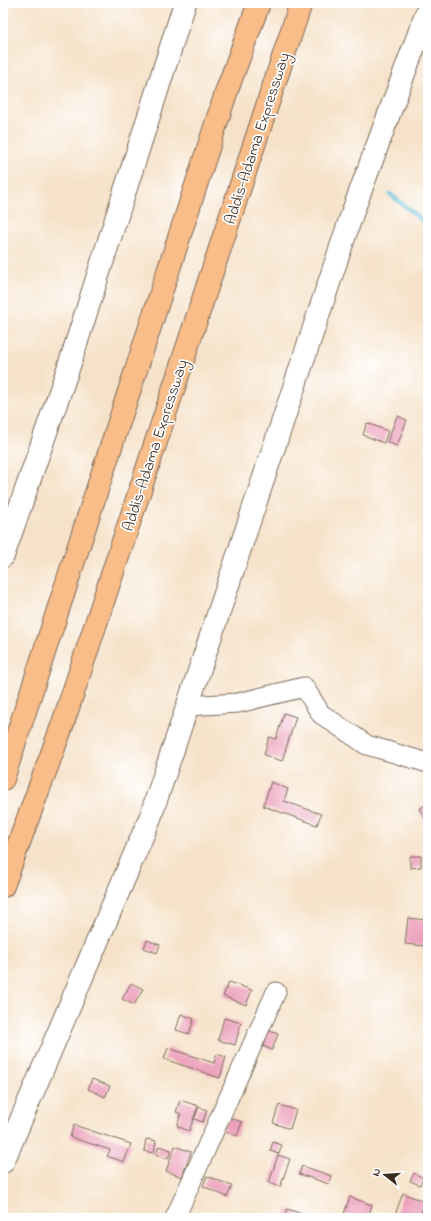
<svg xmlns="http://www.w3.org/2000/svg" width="431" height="1221" font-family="'Indie Flower',sans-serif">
  <rect width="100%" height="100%" fill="#fff"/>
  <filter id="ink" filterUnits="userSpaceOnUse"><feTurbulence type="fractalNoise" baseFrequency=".025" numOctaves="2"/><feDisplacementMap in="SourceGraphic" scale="8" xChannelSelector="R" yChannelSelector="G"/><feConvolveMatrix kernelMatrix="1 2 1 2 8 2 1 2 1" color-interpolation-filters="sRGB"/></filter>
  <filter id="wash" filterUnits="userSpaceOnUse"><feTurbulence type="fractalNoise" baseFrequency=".012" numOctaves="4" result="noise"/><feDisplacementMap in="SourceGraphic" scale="16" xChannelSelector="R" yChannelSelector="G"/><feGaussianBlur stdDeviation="0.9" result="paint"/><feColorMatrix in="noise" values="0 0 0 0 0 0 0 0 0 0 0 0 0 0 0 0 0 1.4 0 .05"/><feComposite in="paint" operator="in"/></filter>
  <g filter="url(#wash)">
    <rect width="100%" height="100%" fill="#f6e2c9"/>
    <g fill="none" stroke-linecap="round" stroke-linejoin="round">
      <!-- stream -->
      <path stroke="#55bbd3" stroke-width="4.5" d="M 390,194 L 428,225"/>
    </g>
    <g id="blocks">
      <!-- building -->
      <path fill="#eb9fba" d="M 397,416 L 407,420 L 397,446 L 387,442 Z
        M 367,423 L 388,431 L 384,443 L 363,435 Z
        M 284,713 L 296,717 L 282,761 L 264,755 L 269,737 L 276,739 Z
        M 271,782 L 288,789 L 284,801 L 321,814 L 317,825 L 263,806 Z
        M 427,804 L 428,805 L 428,823 L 419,809 Z
        M 410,856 L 421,856 L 421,867 L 410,868 Z
        M 408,918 L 427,920 L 424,946 L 405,944 Z
        M 147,940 L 160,945 L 157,953 L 144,948 Z
        M 229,982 L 252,990 L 246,1005 L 223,996 Z
        M 131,983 L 143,989 L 134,1005 L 122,999 Z
        M 181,1014 L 194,1019 L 189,1034 L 176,1030 Z
        M 224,1018 L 241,1023 L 235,1045 L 218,1040 Z
        M 264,1029 L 278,1034 L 272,1050 L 258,1044 Z
        M 168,1048 L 214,1063 L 217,1054 L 226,1057 L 220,1078 L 164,1059 Z
        M 92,1079 L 110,1086 L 105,1097 L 88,1089 Z
        M 180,1100 L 198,1106 L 189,1131 L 177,1126 L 181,1114 L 176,1112 Z
        M 279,1105 L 296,1110 L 290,1129 L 273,1123 Z
        M 199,1107 L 207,1110 L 203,1122 L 194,1119 Z
        M 228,1117 L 242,1122 L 237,1136 L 223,1131 Z
        M 74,1125 L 131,1144 L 124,1162 L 107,1156 L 110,1150 L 70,1137 Z
        M 146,1139 L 156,1141 L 154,1153 L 144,1151 Z
        M 273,1142 L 282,1145 L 279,1154 L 270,1151 Z
        M 159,1146 L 171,1150 L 168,1159 L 156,1155 Z
        M 175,1146 L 191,1152 L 182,1177 L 166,1171 Z
        M 278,1155 L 290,1159 L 280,1187 L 269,1183 Z
        M 302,1166 L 332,1176 L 329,1184 L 299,1174 Z
        M 414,1173 L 423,1178 L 420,1185 L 410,1181 Z
        M 207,1176 L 232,1186 L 227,1197 L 203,1186 Z
        M 403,1193 L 425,1202 L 419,1218 L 402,1218 L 395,1215 Z
        M 350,1197 L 372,1205 L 368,1218 L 355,1218 L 344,1214 Z
        M 287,1209 L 309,1216 L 309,1218 L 284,1218 Z"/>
    </g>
  </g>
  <g filter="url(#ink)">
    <use href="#blocks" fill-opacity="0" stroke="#7c6a5a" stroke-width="1"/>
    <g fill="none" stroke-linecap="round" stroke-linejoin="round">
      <!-- minor casing -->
      <g stroke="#7c6a5a" stroke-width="21">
        <path id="minor" d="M 187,706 L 238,703 L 304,687 L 321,714 L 367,745 L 428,763
          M 175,1218 L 276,992"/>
      </g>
      <!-- tertiary casing -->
      <g stroke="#7c6a5a" stroke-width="24">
        <path id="tertiary" d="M 3,556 L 69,366 L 185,3
          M 3,1162 L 150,818 L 353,211 L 428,9"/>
      </g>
      <!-- motorway casing -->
      <g stroke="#7c6a5a" stroke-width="24">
        <path id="motorway" d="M 3,779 L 227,90 L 259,3
          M 3,886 L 62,726 L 301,3"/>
      </g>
      <!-- minor -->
      <use href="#minor" stroke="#fff" stroke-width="19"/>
      <!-- tertiary -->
      <use href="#tertiary" stroke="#fff" stroke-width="22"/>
      <!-- motorway -->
      <use href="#motorway" stroke="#f8bd89" stroke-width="22"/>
    </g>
  </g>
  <g text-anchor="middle" stroke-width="3.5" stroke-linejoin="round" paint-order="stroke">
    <!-- street labels -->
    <g font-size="16" fill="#3b2a1e" stroke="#fff">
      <text transform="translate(256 138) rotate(-72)" y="6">Addis-Adama Expressway</text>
      <text transform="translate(154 445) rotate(-72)" y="6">Addis-Adama Expressway</text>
    </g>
  </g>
  <!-- margin -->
  <rect width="431" height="1221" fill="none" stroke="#fff" stroke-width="16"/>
  <!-- north arrow -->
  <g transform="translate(385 1175) rotate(287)" stroke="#ffffff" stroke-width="3" paint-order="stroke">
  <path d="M0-3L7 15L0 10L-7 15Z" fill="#3b2a1e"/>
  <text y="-6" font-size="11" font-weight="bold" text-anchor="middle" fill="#3b2a1e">N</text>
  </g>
</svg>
